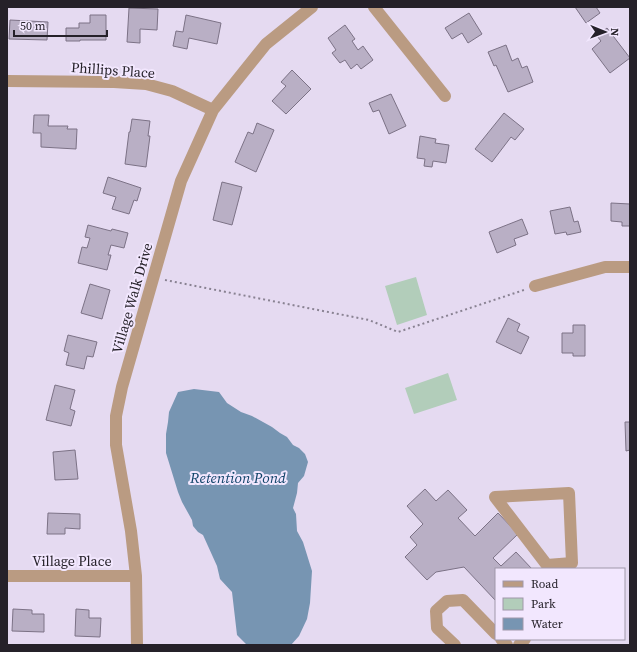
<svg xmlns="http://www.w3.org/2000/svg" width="637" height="652" font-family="'Source Serif 4',serif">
  <rect width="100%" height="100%" fill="#e5daf1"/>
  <!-- green -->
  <path fill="#b2cdba" d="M 416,277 L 427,315 L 397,325 L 385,286 Z
    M 448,373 L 457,400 L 414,414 L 405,388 Z"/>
  <!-- water -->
  <path fill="#7795b2" d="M 194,389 L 219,392 L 227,403 L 241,412 L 252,416 L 272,427 L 280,433 L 287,437 L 293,445 L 299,448 L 305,454 L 308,462 L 304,476 L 298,483 L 297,493 L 293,508 L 296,514 L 297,531 L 303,542 L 312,571 L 310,603 L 307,619 L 299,636 L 291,645 L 247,645 L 237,635 L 232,592 L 220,579 L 217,566 L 203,535 L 198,532 L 193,526 L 192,520 L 182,502 L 178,492 L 166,453 L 166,434 L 168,422 L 169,412 L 178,392 Z"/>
  <!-- building -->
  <path fill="#b9afc5" stroke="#7c7286" d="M 575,7 L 596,7 L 600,13 L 586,23 Z
    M 129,8 L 158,9 L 157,30 L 140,29 L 140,43 L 127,42 Z
    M 469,13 L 482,34 L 468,43 L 462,33 L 452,39 L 445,28 Z
    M 90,15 L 106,15 L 106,40 L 80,40 L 80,41 L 66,41 L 66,28 L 79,28 L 79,23 L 90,23 Z
    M 186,15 L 221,23 L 217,44 L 189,38 L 187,49 L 173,46 L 176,31 L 183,32 Z
    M 10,20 L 48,22 L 47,40 L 9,39 Z
    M 345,25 L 355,39 L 352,41 L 358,50 L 363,46 L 373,60 L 361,69 L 357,64 L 351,69 L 345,60 L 340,63 L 332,53 L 336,50 L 328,38 Z
    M 607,28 L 630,58 L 610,73 L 592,49 L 601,41 L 597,36 Z
    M 506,45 L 512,61 L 518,58 L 522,68 L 527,66 L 533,82 L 508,92 L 496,65 L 494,66 L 488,52 Z
    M 292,70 L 311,89 L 286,114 L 272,101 L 286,86 L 281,82 Z
    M 391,94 L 406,126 L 389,134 L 379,110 L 373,112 L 369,103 Z
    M 504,113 L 524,129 L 515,140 L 511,137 L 492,162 L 475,149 Z
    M 34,115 L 49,115 L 48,126 L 68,126 L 67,129 L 77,129 L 76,149 L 41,147 L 41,133 L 33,133 Z
    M 132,119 L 150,121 L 148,136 L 150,136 L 146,167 L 125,164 L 129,132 L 130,132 Z
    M 257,123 L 274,130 L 256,172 L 235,162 L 248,132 L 253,134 Z
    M 420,136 L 436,139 L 435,143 L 449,145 L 446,163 L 433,161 L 432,167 L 424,166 L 425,159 L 417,158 Z
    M 108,177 L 141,188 L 137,201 L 134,200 L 129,214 L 112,209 L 116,197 L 103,193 Z
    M 222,182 L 242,187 L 232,225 L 213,220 Z
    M 611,203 L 630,204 L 630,226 L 622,226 L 622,222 L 611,221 Z
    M 570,207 L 574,222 L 578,221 L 581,232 L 567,235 L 566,232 L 555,234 L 550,211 Z
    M 522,219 L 528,234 L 514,239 L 516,245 L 497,253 L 489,232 Z
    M 88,225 L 111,231 L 112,229 L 128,233 L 124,248 L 111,245 L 108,255 L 111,255 L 107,270 L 78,263 L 82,247 L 87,248 L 90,238 L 85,237 Z
    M 90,284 L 110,290 L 102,319 L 81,313 Z
    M 508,318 L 520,324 L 517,331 L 529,337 L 521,354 L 496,342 Z
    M 573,325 L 585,325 L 585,356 L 573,356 L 573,353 L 562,353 L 562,333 L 573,333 Z
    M 68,335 L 97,342 L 93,357 L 87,356 L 84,369 L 66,365 L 69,353 L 64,351 Z
    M 55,385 L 75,390 L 70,409 L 75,411 L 71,426 L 46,420 Z
    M 625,422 L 630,422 L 630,450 L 626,451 Z
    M 75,450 L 78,479 L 55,480 L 53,452 Z
    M 425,489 L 436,501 L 448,490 L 467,510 L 458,518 L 475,536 L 498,513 L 518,534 L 493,558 L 501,566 L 516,552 L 532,569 L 496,569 L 496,601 L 464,567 L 436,572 L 427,580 L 405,557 L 417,545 L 410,537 L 423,524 L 407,506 Z
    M 48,513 L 80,514 L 80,529 L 65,528 L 65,534 L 47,534 Z
    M 13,609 L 32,610 L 32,614 L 44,614 L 44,632 L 12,631 Z
    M 76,609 L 89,610 L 89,618 L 101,618 L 100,637 L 75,636 Z"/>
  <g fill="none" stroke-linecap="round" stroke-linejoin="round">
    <!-- path -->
    <path stroke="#898292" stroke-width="2" stroke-dasharray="2 3" stroke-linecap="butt" d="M 165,280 L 369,320 L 398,332 L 524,290"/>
    <!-- minor -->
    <path stroke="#ba9b82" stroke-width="12" d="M 374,7 L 445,96
      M 7,81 L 114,82 L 146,84 L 172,91 L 213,110
      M 535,286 L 605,267 L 630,267
      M 547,565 L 572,563 L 569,493 L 495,497 L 550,569
      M 7,576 L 136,576
      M 501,639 L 507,645
      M 137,645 L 136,576 L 131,531 L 116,445 L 116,416 L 122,387 L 181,181 L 213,110 L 266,44 L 312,7
      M 455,645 L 437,628 L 436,611 L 447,601 L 463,600 L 496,634
      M 519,645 L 525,639"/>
  </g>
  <g text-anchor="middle" stroke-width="4" stroke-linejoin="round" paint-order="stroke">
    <!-- street labels -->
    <g font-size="14" fill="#252129" stroke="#f2e7fe">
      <text transform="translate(113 70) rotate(4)" y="5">Phillips Place</text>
      <text transform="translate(132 298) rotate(-74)" y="5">Village Walk Drive</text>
      <text x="72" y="566">Village Place</text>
    </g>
    <!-- water labels -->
    <g font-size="15" font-style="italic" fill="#104369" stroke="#f2e7fe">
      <text x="238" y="483">Retention Pond</text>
    </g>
  </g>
  <!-- border -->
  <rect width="637" height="652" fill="none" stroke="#252129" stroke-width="16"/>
  <!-- legend -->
  <rect x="495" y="568" width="130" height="72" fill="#f2e7fe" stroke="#a098a9"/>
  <rect x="503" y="581" width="20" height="6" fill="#ba9b82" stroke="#a098a9"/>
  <text x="531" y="588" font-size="12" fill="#252129">Road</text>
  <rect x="503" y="598" width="20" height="12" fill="#b2cdba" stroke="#a098a9"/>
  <text x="531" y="608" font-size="12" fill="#252129">Park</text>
  <rect x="503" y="618" width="20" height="12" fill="#7795b2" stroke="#a098a9"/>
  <text x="531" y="628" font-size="12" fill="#252129">Water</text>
  <!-- north arrow -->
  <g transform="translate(605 32) rotate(91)" stroke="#f2e7fe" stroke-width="3" paint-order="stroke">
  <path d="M0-3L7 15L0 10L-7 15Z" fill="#252129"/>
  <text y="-6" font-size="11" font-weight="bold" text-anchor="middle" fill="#252129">N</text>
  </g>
  <!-- scale -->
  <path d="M14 30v6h93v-6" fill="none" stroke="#252129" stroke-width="2"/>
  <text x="20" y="30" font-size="12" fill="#252129" stroke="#f2e7fe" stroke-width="3" paint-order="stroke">50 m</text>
</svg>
